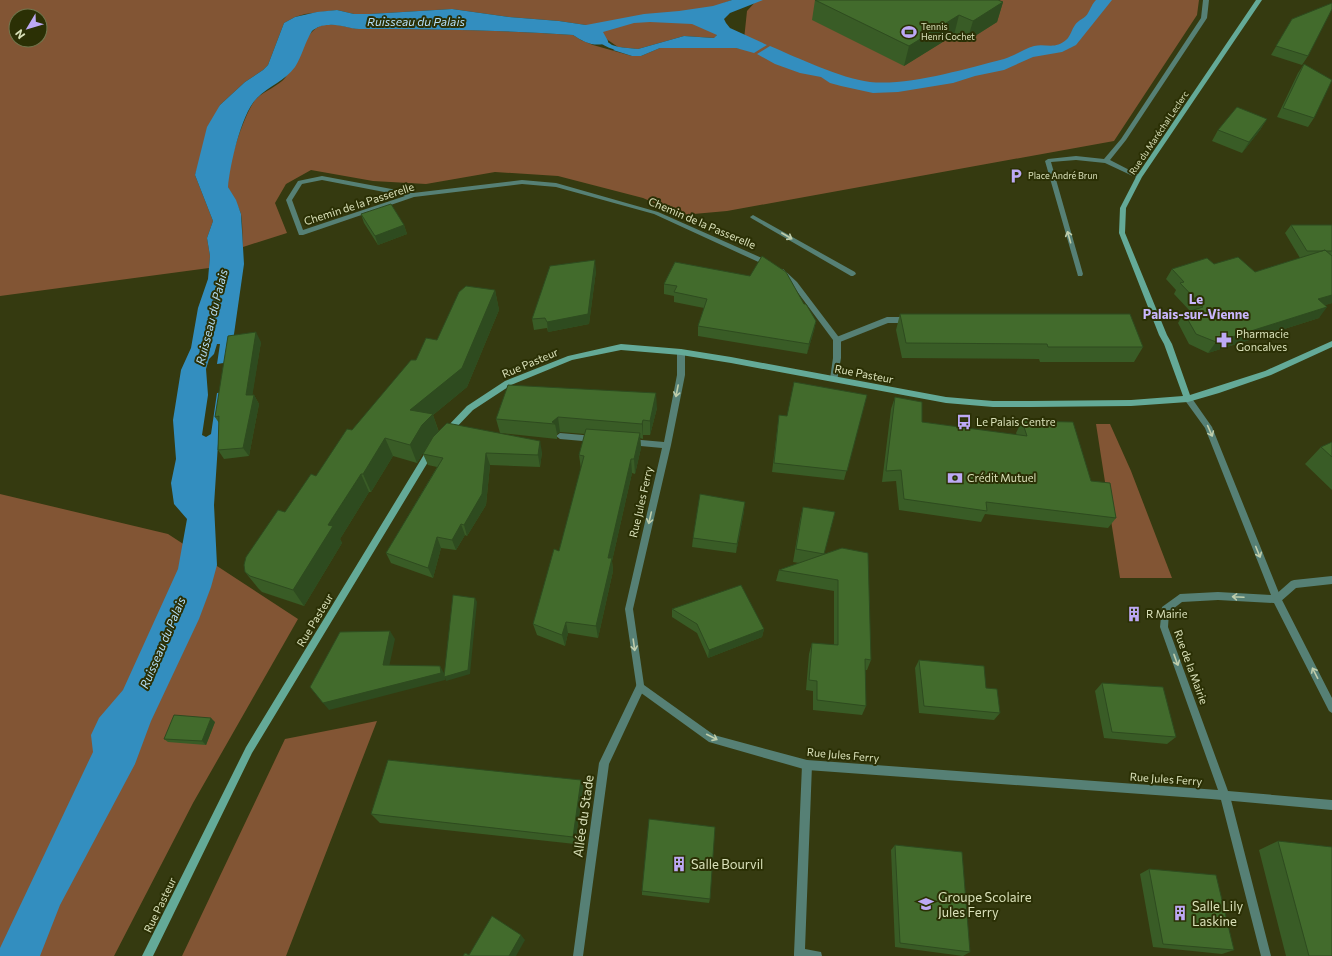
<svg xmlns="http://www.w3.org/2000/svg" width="1332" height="956" font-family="Commissioner,sans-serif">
  <rect width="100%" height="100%" fill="#353a10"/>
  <!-- green -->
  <path fill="#825534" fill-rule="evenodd" d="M 0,0 L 732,0 L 724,3 L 717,35 L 715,38 L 684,36 L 638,49 L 618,47 L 586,25 L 559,21 L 509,17 L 452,9 L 370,14 L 354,14 L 337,10 L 305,14 L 295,17 L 284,23 L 268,65 L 263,70 L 245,82 L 220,105 L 195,175 L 213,221 L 207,238 L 210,256 L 209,268 L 0,296 ZM 16,16 L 40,16 L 40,40 L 16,40 Z
    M 757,0 L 1199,0 L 1197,15 L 1114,141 L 727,211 L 682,215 L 643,198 L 558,176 L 495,172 L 426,184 L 373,181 L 311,170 L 286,184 L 275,203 L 287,233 L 243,247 C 242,237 243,225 241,214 C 239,205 229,197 228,187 C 225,171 245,111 256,99 C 264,91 280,85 285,78 C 297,63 304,30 323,25 C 336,22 349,29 362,29 C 433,29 503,30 573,35 L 581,40 L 593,45 L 632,56 L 641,56 L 660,48 L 736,48 L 743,49 L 747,11 Z
    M 1096,424 L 1110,424 L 1131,471 L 1172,578 L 1120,578 Z
    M 0,494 L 168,534 L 298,619 L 193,803 L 114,956 L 0,956 Z
    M 377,721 L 286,956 L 182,956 L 285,739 Z"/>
  <!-- water -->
  <path fill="#338ebf" d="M 732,0 L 763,0 L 730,13 L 724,19 L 726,23 L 730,28 L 767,45 L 754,53 L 736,48 L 660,48 L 641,56 L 632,56 L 613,50 L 618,47 L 638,49 L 684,36 L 714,38 L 717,35 L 692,24 L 650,22 L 634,23 L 603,32 L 608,41 L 608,43 C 594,47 585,43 573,35 C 502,30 431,29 359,29 C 349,29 339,24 329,25 C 322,25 317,27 312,31 C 305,42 302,56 295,67 C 285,81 269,86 257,98 C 241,114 230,165 228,187 L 236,200 L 241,214 L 244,264 L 230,362 L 217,364 L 220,344 L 217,344 L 214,354 L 209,359 L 206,369 L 208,395 L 202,435 L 206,437 L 211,434 L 217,393 L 226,392 L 223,441 L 218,444 L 214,505 L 217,565 L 211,587 L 199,619 L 151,721 L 135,764 L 60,905 L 40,956 L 0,956 L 0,948 L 93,752 L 91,735 L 99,718 L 123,690 L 178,569 L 187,519 L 174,504 L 171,483 L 176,459 L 173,420 L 181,370 L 191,348 L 198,308 L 208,279 L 210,256 L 207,238 L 213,221 L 195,175 L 207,127 L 220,105 L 245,82 L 263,70 L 268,65 L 284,23 L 295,17 L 317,12 L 337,10 L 354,14 L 370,14 L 452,9 L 509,17 L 559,21 L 586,25 L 644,14 L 679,11 L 713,6 Z
    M 1096,0 L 1112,0 L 1076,45 L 1062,52 L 1033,57 L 1004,70 L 975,76 L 953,83 L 898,92 L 873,93 L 841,86 L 830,83 L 821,77 L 800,73 L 775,64 L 757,54 L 770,46 C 798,58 840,78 870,82 C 908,86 965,69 1004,59 C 1014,56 1024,49 1034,46 C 1045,43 1055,50 1066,40 C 1070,37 1072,29 1075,25 C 1078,20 1086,18 1088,13 C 1091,8 1092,4 1096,0 Z"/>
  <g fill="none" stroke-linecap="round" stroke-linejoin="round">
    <!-- stream -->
    <path fill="#338ebf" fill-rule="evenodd" d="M 595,36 L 599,36 L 612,45 L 629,50 L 626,52 C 614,50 602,47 594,37 Z"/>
    <!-- service -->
    <path fill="#568075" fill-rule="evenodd" d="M 1203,0 L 1209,0 L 1207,18 L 1126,140 L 1110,160 L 1141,176 L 1141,178 L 1137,178 L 1105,163 L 1076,160 L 1051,162 L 1083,274 L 1082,276 L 1078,276 L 1045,161 L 1048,159 L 1076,156 L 1104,159 L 1121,139 L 1201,18 Z
      M 753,215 L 855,272 L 856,274 L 853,276 L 851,276 L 751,218 L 750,217 Z
      M 887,317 L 908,317 L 912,320 L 908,323 L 888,323 L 840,342 L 834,342 L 833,340 L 834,338 Z
      M 1332,576 L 1332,584 L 1296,588 L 1280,602 L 1277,603 L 1274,602 L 1273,599 L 1274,596 L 1291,581 L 1294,580 Z
      M 640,683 L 643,684 L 645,687 L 609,764 L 583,956 L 573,956 L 599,763 L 637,684 Z
      M 807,760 L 810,762 L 812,765 L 805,949 L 821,952 L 822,956 L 794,956 L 794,954 L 802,765 L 804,762 Z
      M 1225,791 L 1229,792 L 1230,796 L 1271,956 L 1261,956 L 1220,796 L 1221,792 Z"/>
    <!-- minor -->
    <path fill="#568075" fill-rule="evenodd" d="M 322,176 L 413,193 L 522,180 L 556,183 L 658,212 L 771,262 L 772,264 L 769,266 L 767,266 L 654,214 L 556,187 L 522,184 L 414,197 L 303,235 L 299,235 L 286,200 L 298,181 ZM 322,180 L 405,196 L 303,230 L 292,200 L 302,184 Z
      M 779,269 L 783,269 L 797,282 L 841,340 L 841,358 L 837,381 L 831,381 L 830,379 L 833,358 L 833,340 L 793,286 L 779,273 Z
      M 681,349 L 685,352 L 685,375 L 671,445 L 633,609 L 644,685 L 714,735 L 807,760 L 1218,790 L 1160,627 L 1162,607 L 1180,594 L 1218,592 L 1271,595 L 1205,428 L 1184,399 L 1188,396 L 1191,397 L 1212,427 L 1281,598 L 1332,698 L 1332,713 L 1329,711 L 1274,603 L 1218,600 L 1182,602 L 1169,612 L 1168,627 L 1228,791 L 1332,800 L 1332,810 L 1211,799 L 807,770 L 709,742 L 637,690 L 625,609 L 662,448 L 630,445 L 627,444 L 626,442 L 627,440 L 630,439 L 664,442 L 677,375 L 677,352 Z
      M 560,433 L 594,436 L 598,439 L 594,442 L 560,439 L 556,436 Z"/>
    <!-- secondary -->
    <path fill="#64aa98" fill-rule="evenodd" d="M 1256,0 L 1262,0 L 1142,177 L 1126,208 L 1125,233 L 1167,335 L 1172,344 L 1190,395 L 1265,371 L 1332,341 L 1332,347 L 1271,375 L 1219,393 L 1188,402 L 1131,406 L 1031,407 L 993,407 L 946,403 L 731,363 L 681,355 L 621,350 L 572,360 L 511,385 L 473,410 L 451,433 L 445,433 L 444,431 L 445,429 L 467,406 L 505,381 L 568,356 L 621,344 L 681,349 L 731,357 L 946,397 L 993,401 L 1031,401 L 1131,400 L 1183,396 L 1164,344 L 1159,335 L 1119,233 L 1120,208 L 1136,177 Z
      M 431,447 L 434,448 L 435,450 L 434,452 L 252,753 L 153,956 L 142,956 L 246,747 L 428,448 Z"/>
  </g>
  <!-- wall -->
  <path fill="#395c26" d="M 815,0 L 1003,2 L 997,22 L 967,41 L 954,35 L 904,66 L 812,20 Z
    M 1292,19 L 1308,56 L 1302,65 L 1271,55 Z
    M 1304,64 L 1314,118 L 1308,127 L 1277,117 L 1298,73 Z
    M 1267,119 L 1260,130 L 1242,153 L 1212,141 L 1218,130 Z
    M 361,214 L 404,225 L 407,234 L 378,245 L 364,223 Z
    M 1291,225 L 1332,225 L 1332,303 L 1325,305 L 1319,318 L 1208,353 L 1189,344 L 1178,323 L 1184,313 L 1190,311 L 1174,294 L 1176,290 L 1166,279 L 1172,269 L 1214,264 L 1255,272 L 1300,258 L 1285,233 Z
    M 596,271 L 589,324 L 548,332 L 547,328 L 534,330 L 532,319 Z
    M 664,284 L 804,304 L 816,321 L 814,330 L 807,354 L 698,336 L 698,326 L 704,308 L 674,302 L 674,296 L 664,294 Z
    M 495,290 L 499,310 L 467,387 L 433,415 L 439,432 L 542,452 L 540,467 L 490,465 L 486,505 L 467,536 L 465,535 L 456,550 L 441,548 L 433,578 L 391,563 L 386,553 L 437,467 L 428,465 L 423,454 L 431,440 L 429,443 L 417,463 L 393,456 L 371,492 L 369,492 L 340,539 L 342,543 L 304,606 L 262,592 L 258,588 L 245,572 L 285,512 L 316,476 L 352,430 L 416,360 L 437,340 Z
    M 900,314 L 1143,347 L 1134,362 L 1040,362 L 1039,359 L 902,358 L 896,330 Z
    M 261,342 L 252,395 L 254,395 L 259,404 L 249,456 L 224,459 L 218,450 L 219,423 L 215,417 Z
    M 867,395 L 844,480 L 772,472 L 779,415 L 787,416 Z
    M 895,397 L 922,422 L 1017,435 L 1016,433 L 1022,421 L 1091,481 L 1116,518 L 1108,528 L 985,514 L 981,522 L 899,510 L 896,481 L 882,482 L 891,409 Z
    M 657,408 L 650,435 L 643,435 L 643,439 L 640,438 L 641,448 L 635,474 L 632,473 L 612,561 L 613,571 L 598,638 L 568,633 L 565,646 L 537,635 L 533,624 L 559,551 L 581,469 L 579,455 L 585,434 L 560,432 L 557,434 L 557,439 L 500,433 L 496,419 Z
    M 1332,442 L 1332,490 L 1305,464 L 1321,447 Z
    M 803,507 L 835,512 L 824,554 L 842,548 L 871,660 L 867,670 L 865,670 L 866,706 L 862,715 L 813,710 L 813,691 L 806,690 L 809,654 L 812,643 L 834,645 L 834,591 L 776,581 L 779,570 L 799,563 L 793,562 L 800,520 Z
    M 744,511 L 736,553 L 692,547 L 693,538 Z
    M 672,609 L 764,629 L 762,637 L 708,658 L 697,633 L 672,617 Z
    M 919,660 L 986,688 L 1000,713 L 994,720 L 919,713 L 915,668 Z
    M 1102,683 L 1176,737 L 1167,744 L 1104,738 L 1095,691 Z
    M 215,722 L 206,745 L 168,742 L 164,739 Z
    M 581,780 L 583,788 L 575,844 L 380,823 L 371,814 Z
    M 1278,841 L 1332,956 L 1286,956 L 1259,850 Z
    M 895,845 L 970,952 L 963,956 L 895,947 L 891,850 Z
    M 1149,869 L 1234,950 L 1222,954 L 1153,947 L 1140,874 Z
    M 642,891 L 710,899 L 709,903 L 642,895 Z"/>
  <!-- shaded-wall -->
  <path fill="#2e4b1f" d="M 1003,2 L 997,22 L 967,41 L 973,21 Z
    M 959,15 L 954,35 L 904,66 L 909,46 Z
    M 1267,119 L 1260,130 L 1242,153 L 1249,142 Z
    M 404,225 L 407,234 L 378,245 L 375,236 Z
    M 595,260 L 596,271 L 589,324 L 548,332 L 547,322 Z
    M 495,290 L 499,310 L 467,387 L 433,415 L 439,433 L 429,443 L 417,463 L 410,445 L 410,410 Z
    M 1332,295 L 1332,303 L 1310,310 L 1318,299 Z
    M 1327,307 L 1319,318 L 1208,353 L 1216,342 Z
    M 816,321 L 814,330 L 807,354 L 809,344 Z
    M 256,332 L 261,342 L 251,404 L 246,395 Z
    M 656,393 L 657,408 L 650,435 L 650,421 Z
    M 254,395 L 259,404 L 249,456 L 243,448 Z
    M 558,417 L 560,432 L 557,434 L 555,424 L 552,422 Z
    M 643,420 L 643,439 L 642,424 Z
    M 640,433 L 641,448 L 635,474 L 634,459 Z
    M 385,438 L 393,456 L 371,492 L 363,474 Z
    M 540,441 L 542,452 L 540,467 L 538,455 Z
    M 486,453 L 490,465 L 486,505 L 467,536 L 464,525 Z
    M 631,459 L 632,473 L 612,561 L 613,571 L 598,638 L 596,626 L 608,558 Z
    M 361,474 L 369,492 L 340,539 L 342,543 L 304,606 L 293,590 L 328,525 Z
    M 745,502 L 744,511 L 736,553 L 737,544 Z
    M 461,524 L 465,535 L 456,550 L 452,540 Z
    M 437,537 L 441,548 L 433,578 L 428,568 Z
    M 475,598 L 477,602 L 470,674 L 446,681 L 445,678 L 445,680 L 329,710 L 323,703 L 440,666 L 444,673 L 445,677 Z
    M 566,622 L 568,633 L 565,646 L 562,635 Z
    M 764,629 L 762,637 L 708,658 L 709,650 Z
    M 390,631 L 395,639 L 388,672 L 383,665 Z
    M 211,718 L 215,722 L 206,745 L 202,741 Z
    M 581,780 L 583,788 L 575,844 L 573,837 Z
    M 521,935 L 525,940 L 516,956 L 509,956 Z"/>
  <!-- building -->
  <path fill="#426b2c" stroke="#2e4b1f" d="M 815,0 L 998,0 L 1003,2 L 973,21 L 959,15 L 909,46 Z
    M 1332,3 L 1332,9 L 1308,56 L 1276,46 L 1292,19 Z
    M 1304,64 L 1332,80 L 1314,118 L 1283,108 Z
    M 1237,107 L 1267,119 L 1249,142 L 1218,130 Z
    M 391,204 L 404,225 L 375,236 L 361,214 Z
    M 1291,225 L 1332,225 L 1332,251 L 1326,251 L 1325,250 L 1322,251 L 1307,251 Z
    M 1325,250 L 1332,256 L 1332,295 L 1318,299 L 1327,307 L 1216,342 L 1196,334 L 1184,313 L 1203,307 L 1180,283 L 1184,282 L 1172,269 L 1207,258 L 1214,264 L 1238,257 L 1255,272 Z
    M 762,256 L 786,272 L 804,304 L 806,304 L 816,321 L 809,344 L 698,326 L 707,299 L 674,292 L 677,286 L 664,284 L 675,262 L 750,276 Z
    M 595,260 L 588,314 L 547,322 L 545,318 L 532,319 L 550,266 Z
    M 466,286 L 495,290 L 462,368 L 410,410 L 433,414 L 422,425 L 410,445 L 385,438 L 363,474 L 361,474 L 328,525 L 333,526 L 293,590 L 250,576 L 245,572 L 244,565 L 246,557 L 278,510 L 285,512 L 311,474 L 316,476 L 347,429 L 352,430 L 411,360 L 416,360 L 426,338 L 437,340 L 459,292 Z
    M 900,314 L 1130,314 L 1143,347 L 1048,347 L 1047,344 L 906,343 Z
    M 256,332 L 246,395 L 254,395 L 243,448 L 218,450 L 219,416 L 215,417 L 228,336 Z
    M 794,382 L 867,395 L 847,471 L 774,463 L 779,415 L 787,416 Z
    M 508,385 L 656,393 L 650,421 L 643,420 L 642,424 L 558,417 L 552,422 L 555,424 L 496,419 Z
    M 895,397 L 922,402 L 922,422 L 1027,436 L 1022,421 L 1073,422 L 1091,481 L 1110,483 L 1116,518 L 986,502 L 987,511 L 904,499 L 901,470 L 886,471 Z
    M 447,423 L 540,441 L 538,455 L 486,453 L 482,494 L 464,525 L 461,524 L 452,540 L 437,537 L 428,568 L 386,553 L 443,458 L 423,454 L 433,437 Z
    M 586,429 L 640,433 L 634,459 L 631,459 L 608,558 L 612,558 L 596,626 L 566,622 L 562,635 L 533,624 L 554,549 L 559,551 L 584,456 L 579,455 Z
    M 1332,442 L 1332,457 L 1321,447 Z
    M 700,494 L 745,502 L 737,544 L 693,538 Z
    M 803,507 L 835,512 L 824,554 L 796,549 Z
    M 842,548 L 868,553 L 871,660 L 865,659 L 866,706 L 817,700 L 817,681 L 809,680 L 812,643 L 838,645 L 838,580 L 779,570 Z
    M 741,585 L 764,629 L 709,650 L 697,624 L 672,609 Z
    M 453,595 L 475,598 L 468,670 L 444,677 Z
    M 390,631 L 383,665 L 440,666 L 441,673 L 323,703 L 310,687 L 340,632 Z
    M 919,660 L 984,666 L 986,688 L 997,689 L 1000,713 L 924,706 Z
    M 1102,683 L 1163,687 L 1176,737 L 1112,732 Z
    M 174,715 L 211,718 L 202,741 L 164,739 Z
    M 388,760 L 581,780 L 573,837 L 371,814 Z
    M 649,819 L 715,827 L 710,899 L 642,891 Z
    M 1278,841 L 1332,847 L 1332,956 L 1309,956 Z
    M 895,845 L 962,852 L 970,952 L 900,943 Z
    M 1149,869 L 1216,875 L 1234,950 L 1163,944 Z
    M 492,916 L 521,935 L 509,956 L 463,956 L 465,953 L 469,955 Z"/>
  <!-- one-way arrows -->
  <defs><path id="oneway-shaft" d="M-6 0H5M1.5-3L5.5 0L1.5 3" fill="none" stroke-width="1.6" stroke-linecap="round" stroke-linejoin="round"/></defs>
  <g stroke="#bfcdab">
    <use href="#oneway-shaft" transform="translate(787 236) rotate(30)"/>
    <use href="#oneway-shaft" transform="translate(1069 237) rotate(-106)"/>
    <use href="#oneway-shaft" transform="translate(677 391) rotate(101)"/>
    <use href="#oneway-shaft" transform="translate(1210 431) rotate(66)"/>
    <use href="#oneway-shaft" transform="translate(650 518) rotate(103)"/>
    <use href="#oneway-shaft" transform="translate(1258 552) rotate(68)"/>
    <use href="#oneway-shaft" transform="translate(1238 597) rotate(-177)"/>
    <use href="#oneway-shaft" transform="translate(634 645) rotate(82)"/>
    <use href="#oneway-shaft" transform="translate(1176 660) rotate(70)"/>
    <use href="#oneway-shaft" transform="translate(1315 673) rotate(-117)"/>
    <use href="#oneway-shaft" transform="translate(712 737) rotate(27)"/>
  </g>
  <!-- icons -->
  <defs>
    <g id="stadium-bare" transform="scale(1.2)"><path d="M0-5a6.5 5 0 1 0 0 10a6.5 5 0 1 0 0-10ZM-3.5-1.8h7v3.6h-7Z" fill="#bda9f5" stroke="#2b3005" stroke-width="2.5" paint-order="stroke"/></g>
    <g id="parking-bare" transform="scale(1.2)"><path d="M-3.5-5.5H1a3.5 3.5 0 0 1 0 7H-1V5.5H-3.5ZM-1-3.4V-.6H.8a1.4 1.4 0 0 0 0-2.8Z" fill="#bda9f5" stroke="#2b3005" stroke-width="2.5" paint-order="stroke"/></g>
    <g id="pharmacy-bare" transform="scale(1.2)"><path d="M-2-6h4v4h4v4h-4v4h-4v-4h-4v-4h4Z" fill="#bda9f5" stroke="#2b3005" stroke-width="2.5" paint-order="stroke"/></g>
    <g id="bus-bare" transform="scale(1.2)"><path d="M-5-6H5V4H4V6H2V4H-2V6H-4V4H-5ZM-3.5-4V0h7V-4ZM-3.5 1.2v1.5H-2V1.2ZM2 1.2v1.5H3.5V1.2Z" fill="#bda9f5" stroke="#2b3005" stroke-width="2.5" paint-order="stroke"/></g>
    <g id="bank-bare" transform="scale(1.2)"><path d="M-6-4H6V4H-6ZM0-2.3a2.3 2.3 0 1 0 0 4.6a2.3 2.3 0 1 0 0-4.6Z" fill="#bda9f5" stroke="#2b3005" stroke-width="2.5" paint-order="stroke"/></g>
    <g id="building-bare" transform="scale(1.2)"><path d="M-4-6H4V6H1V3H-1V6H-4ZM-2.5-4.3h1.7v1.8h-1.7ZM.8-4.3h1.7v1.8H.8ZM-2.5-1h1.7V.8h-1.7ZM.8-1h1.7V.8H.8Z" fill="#bda9f5" stroke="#2b3005" stroke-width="2.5" paint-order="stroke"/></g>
    <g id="school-bare" transform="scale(1.2)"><path d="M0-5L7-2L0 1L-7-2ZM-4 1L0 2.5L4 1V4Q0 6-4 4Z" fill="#bda9f5" stroke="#2b3005" stroke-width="2.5" paint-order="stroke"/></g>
  </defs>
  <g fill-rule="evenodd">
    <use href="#stadium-bare" x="909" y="32"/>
    <use href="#parking-bare" x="1016" y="176"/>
    <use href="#pharmacy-bare" x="1224" y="340"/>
    <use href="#bus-bare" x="964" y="422"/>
    <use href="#bank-bare" x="955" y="478"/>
    <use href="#building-bare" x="1134" y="614"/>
    <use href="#building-bare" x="679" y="864"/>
    <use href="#school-bare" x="926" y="904"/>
    <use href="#building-bare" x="1180" y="913"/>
  </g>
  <g text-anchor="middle" stroke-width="4" stroke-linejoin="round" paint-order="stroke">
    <!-- far-poi labels -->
    <g font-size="9" fill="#d9e0b9" stroke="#2b3005" text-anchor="start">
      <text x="921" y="30">Tennis<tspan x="921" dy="10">Henri Cochet</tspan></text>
      <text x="1028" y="179">Place André Brun</text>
    </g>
    <!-- far-street labels -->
    <g font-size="9" fill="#d9e0b9" stroke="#2b3005">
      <text transform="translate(1159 133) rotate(-56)" y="3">Rue du Maréchal Leclerc</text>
    </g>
    <!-- street labels -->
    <g font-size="11" fill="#d9e0b9" stroke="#2b3005">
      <text transform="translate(359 204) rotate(-18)" y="4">Chemin de la Passerelle</text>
      <text transform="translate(702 223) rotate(23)" y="4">Chemin de la Passerelle</text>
      <text transform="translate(530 363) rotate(-23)" y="4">Rue Pasteur</text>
      <text transform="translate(864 374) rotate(11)" y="4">Rue Pasteur</text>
      <text transform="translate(641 502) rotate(-77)" y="4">Rue Jules Ferry</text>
      <text transform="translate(315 620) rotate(-59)" y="4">Rue Pasteur</text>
      <text transform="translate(1191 667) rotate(70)" y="4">Rue de la Mairie</text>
      <text transform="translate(843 755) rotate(5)" y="4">Rue Jules Ferry</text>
      <text transform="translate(1166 779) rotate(4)" y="4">Rue Jules Ferry</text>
      <text transform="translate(160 905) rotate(-64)" y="4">Rue Pasteur</text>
    </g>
    <!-- poi labels -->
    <g font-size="11" fill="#d9e0b9" stroke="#2b3005" text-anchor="start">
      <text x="1236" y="338">Pharmacie<tspan x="1236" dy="13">Goncalves</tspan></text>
      <text x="976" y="426">Le Palais Centre</text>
      <text x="967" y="482">Crédit Mutuel</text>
      <text x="1146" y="618">R Mairie</text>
    </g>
    <!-- water labels -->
    <g font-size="12" font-style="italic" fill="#b4def8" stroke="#2b3005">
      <text x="416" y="26">Ruisseau du Palais</text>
      <text transform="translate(212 317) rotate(-76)" y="4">Ruisseau du Palais</text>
      <text transform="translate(163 643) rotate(-67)" y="4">Ruisseau du Palais</text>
    </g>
    <!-- quarter labels -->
    <g font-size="13" font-weight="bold" fill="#cab7fe" stroke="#2b3005">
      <text x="1196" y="304">Le<tspan x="1196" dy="15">Palais-sur-Vienne</tspan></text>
    </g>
    <!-- near-street labels -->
    <g font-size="13" fill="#d9e0b9" stroke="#2b3005">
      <text transform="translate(583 816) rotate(-82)" y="5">Allée du Stade</text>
    </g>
    <!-- near-poi labels -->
    <g font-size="13" fill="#d9e0b9" stroke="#2b3005" text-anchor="start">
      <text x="691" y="869">Salle Bourvil</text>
      <text x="938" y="902">Groupe Scolaire<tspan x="938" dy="15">Jules Ferry</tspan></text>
      <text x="1192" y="911">Salle Lily<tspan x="1192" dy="15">Laskine</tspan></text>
    </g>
  </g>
  <!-- north arrow -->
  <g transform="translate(28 28) rotate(232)"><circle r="19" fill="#2b3005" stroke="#71764d"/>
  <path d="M0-3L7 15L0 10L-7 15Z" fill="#bda9f5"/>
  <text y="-6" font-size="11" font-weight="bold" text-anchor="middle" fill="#d9e0b9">N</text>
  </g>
</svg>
